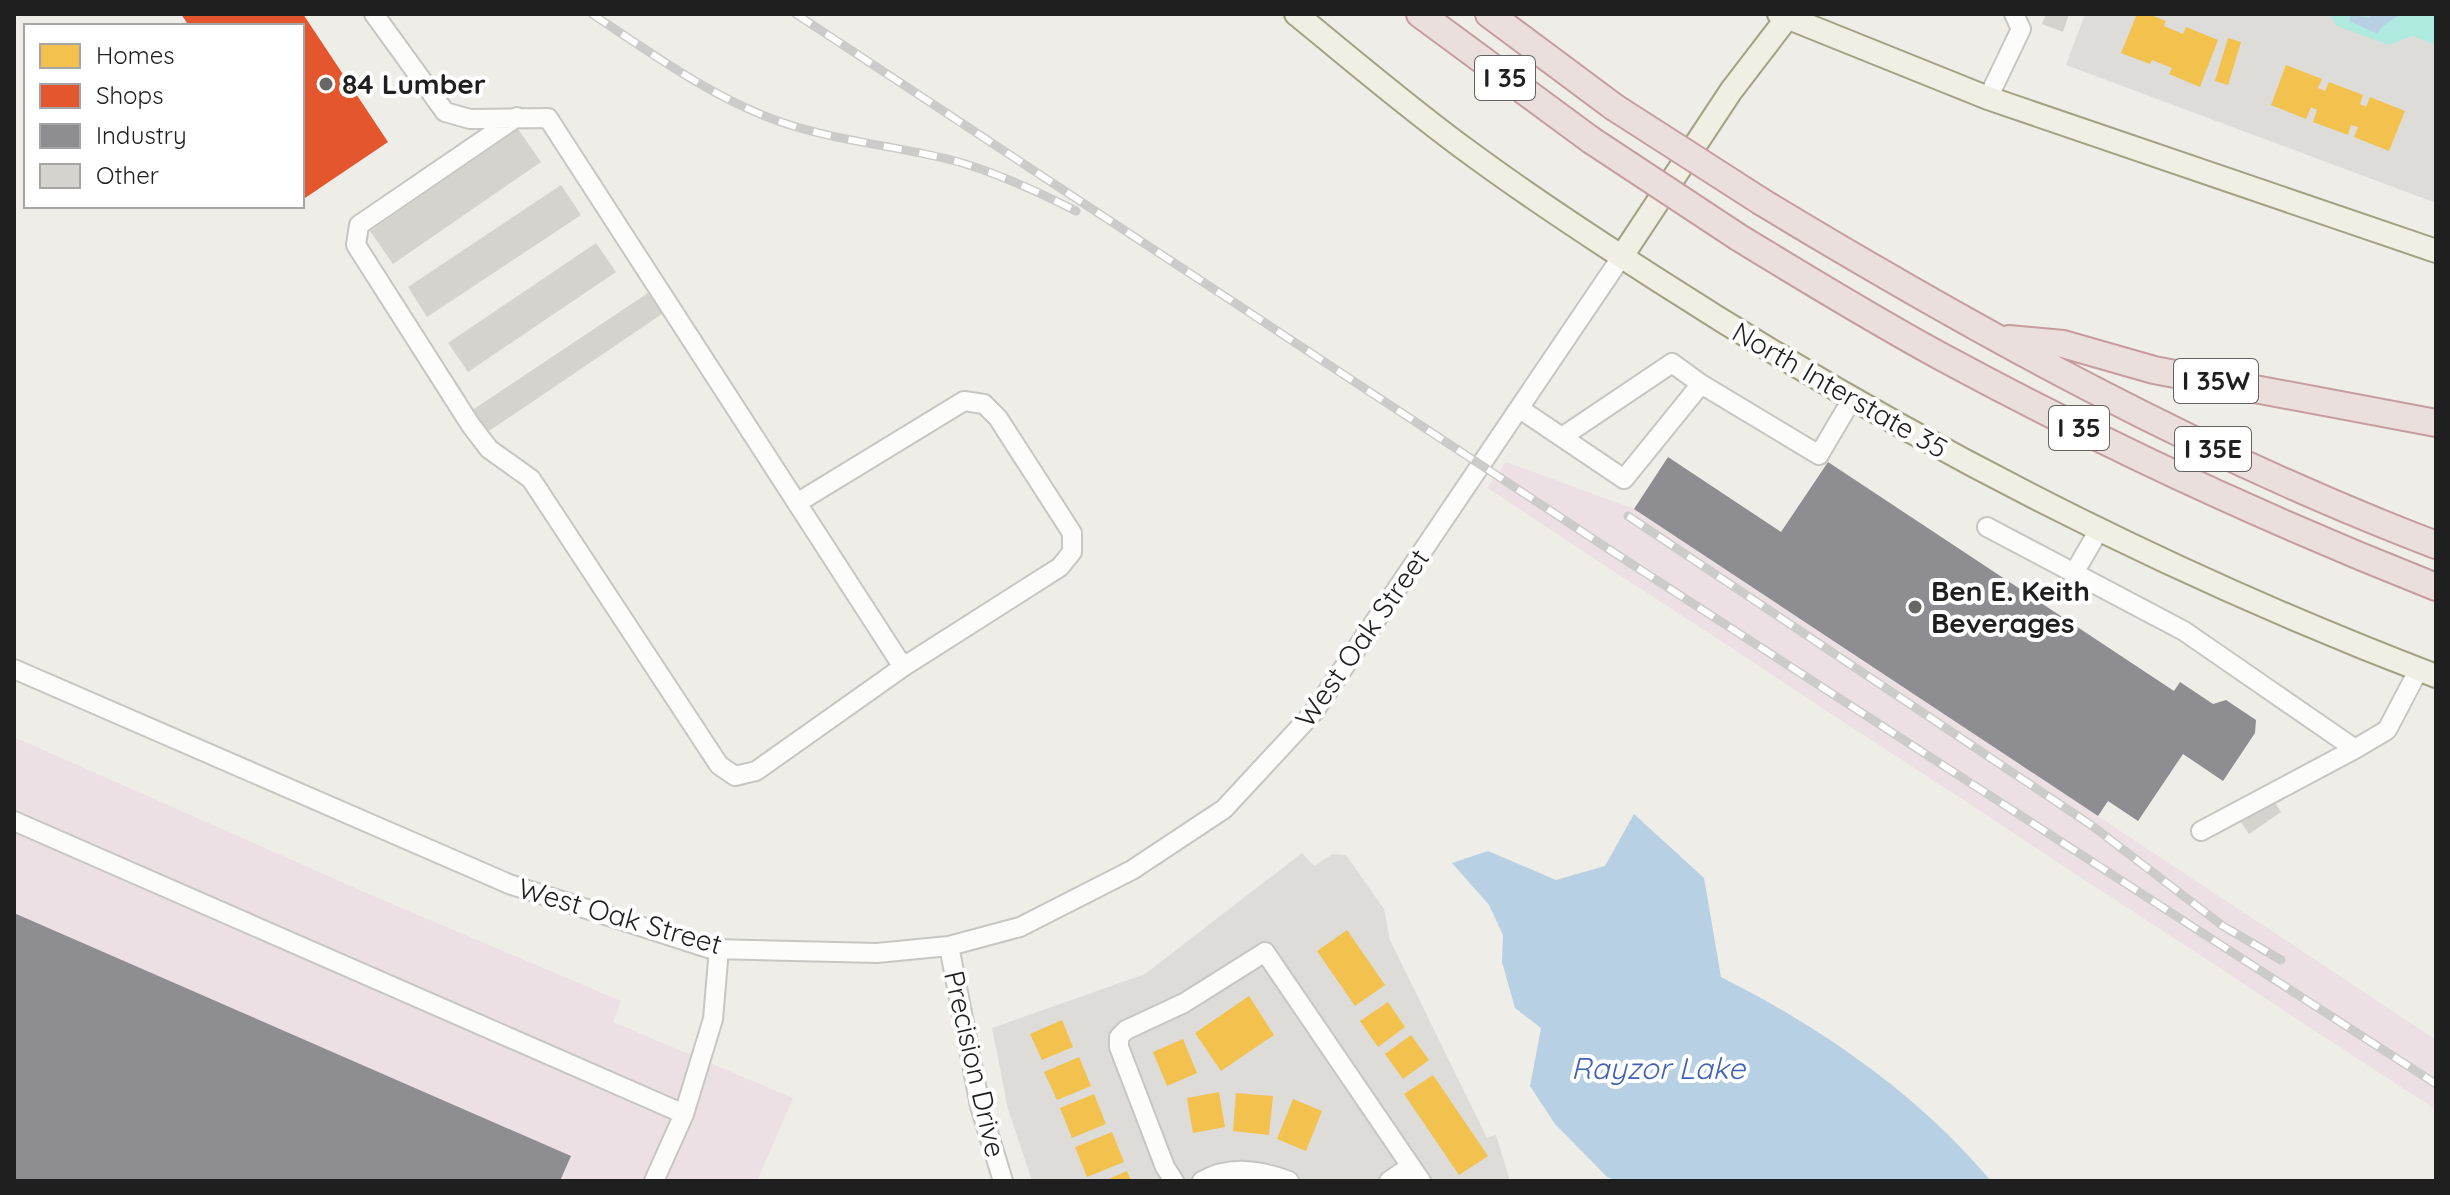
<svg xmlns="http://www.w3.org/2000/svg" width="2450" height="1195" font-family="Quicksand,sans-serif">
  <rect width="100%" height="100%" fill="#eeede7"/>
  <!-- residential -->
  <path fill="#dddcd9" d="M 2085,14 L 2436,14 L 2436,203 L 2066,65 Z
    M 1302,853 L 1314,866 L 1333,854 L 1346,855 L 1384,909 L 1390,940 L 1487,1138 L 1496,1135 L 1510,1181 L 1032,1181 L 1008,1109 L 992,1028 L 1145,974 Z"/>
  <!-- industrial -->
  <path fill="#ece0e4" d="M 1506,462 L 1634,509 L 2436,1040 L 2436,1110 L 1487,488 Z
    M 14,737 L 371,895 L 621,1001 L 613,1022 L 793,1098 L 757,1181 L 14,1181 Z"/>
  <!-- pitch -->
  <path fill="#afeade" d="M 2329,14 L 2436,14 L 2436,45 L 2412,36 L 2389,45 L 2337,26 Z"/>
  <!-- water -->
  <path fill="#b8d0e4" d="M 2351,14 L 2368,18 L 2372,14 L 2400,14 L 2382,27 L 2378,34 L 2349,21 Z
    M 1634,814 L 1704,878 L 1721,977 C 1822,1028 1918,1094 1991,1181 L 1618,1181 L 1607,1177 L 1555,1124 L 1530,1086 L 1541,1028 L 1515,1008 L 1502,962 L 1503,935 L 1489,905 L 1452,863 L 1488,851 L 1556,880 L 1605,866 Z"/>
  <!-- homes -->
  <path fill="#f2c14e" d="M 2137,14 L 2148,14 L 2166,21 L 2164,26 L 2183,34 L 2186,27 L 2218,40 L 2200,87 L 2169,74 L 2172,68 L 2152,60 L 2150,64 L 2121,53 Z
    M 2228,38 L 2241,42 L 2228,85 L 2215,81 Z
    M 2286,65 L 2322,79 L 2318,88 L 2325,91 L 2329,82 L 2363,95 L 2360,104 L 2366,107 L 2370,97 L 2405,111 L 2389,151 L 2354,137 L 2358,127 L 2351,125 L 2348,135 L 2313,122 L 2317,110 L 2311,107 L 2306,119 L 2271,105 Z
    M 1347,930 L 1385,985 L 1355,1006 L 1317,951 Z
    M 1249,996 L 1274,1035 L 1221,1071 L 1195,1033 Z
    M 1388,1002 L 1405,1027 L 1378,1047 L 1360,1021 Z
    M 1062,1020 L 1073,1047 L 1042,1060 L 1030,1034 Z
    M 1411,1035 L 1429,1060 L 1403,1079 L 1385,1054 Z
    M 1183,1039 L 1197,1073 L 1167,1086 L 1153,1052 Z
    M 1079,1057 L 1091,1086 L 1057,1100 L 1044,1072 Z
    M 1433,1075 L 1488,1156 L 1459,1175 L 1404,1094 Z
    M 1219,1092 L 1225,1127 L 1193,1133 L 1187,1098 Z
    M 1236,1093 L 1273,1096 L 1269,1135 L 1233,1131 Z
    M 1094,1094 L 1106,1124 L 1072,1138 L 1060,1108 Z
    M 1293,1099 L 1322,1111 L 1306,1151 L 1277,1139 Z
    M 1112,1132 L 1124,1162 L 1087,1177 L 1075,1147 Z
    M 1127,1171 L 1131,1181 L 1104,1181 Z"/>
  <!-- shops -->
  <path fill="#e4572e" d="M 181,14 L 303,14 L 388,142 L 305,198 L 302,193 L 302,26 L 189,26 Z"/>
  <!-- industry -->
  <path fill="#8d8d92" d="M 1668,457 L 1781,532 L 1828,462 L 2174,691 L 2180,682 L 2213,704 L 2226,700 L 2256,720 L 2255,733 L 2223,781 L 2183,754 L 2138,821 L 2108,801 L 2098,816 L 1634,509 Z
    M 14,913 L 571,1156 L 560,1181 L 14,1181 Z"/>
  <!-- building -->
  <path fill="#d5d3ce" d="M 2046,14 L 2069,14 L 2063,32 L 2042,24 Z
    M 518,129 L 541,162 L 393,264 L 370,231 Z
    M 561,185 L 581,215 L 427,317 L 408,287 Z
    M 596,243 L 616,272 L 468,372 L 448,343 Z
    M 648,293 L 662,314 L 486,433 L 471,411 Z
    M 2271,797 L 2281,812 L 2249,834 L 2239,819 Z"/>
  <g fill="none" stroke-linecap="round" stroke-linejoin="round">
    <!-- minor casing -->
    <g stroke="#c6c6c3" stroke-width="22">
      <path id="minor" d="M 374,14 L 445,112 L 470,119 L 548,118 L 903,667
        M 1988,98 L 2021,29 L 2014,14
        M 517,117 L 359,225 L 356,245 L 470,424 L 489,449 L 531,479 L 719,765 L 735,776 L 756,771 L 903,667 L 1060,567 L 1072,552 L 1072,533 L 998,418 L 984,404 L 964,401 L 797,503
        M 1520,409 L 1624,479 L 1701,384 L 1819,455 L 1852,399
        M 1562,437 L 1672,363 L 1701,384
        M 1987,527 L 2184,631 L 2355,749 L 2387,730 L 2419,669
        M 2074,573 L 2099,530
        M 14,669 L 509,884 L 711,949 L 877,953 L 949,946 L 1020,927 L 1132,870 L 1224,809 L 1313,713 L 1622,256
        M 14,821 L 684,1114
        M 2201,831 L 2355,749
        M 949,946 L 980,1106 L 1003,1181
        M 654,1181 L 684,1114 L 713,1019 L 719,949
        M 1174,1181 L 1165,1167 L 1119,1047 L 1119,1037 L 1126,1030 L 1184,1003 L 1265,952 L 1421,1181
        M 1202,1181 C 1230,1165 1260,1170 1289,1181
        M 1389,1181 L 1411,1166"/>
    </g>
    <!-- major casing -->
    <g stroke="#a4a183" stroke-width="26">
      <path id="major" d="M 1296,14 C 1355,62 1412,111 1473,155 C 1534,200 1597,241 1661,282 C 1908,441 2161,571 2436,676
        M 1779,14 L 1988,98 L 2436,251
        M 1622,256 L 1731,91 L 1790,14"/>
    </g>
    <!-- highway casing -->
    <g stroke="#c69c9e" stroke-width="30">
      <path id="highway" d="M 1420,14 L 1591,140
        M 1489,14 L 1614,107
        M 1762,202 C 1977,332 2200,455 2436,545
        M 1738,237 C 1805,278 1872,319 1942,357 C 2101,443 2267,520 2436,587
        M 2009,339 L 2063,344 L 2154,370 L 2436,423"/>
    </g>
    <!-- minor -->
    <use href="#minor" stroke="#fcfcfb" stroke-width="18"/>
    <!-- major -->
    <use href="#major" stroke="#f1efe4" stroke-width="22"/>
    <!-- highway -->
    <use href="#highway" stroke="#ebdfde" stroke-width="26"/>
    <!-- rail casing -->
    <g stroke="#cbcbca" stroke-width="9">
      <path id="rail" d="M 592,14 C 653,54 712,98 781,122 C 839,142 900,146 959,162 C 999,174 1039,192 1076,211
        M 796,14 L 1610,550 L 2436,1084
        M 1628,516 L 2091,825 L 2223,926 L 2281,960"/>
    </g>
    <!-- rail -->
    <use href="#rail" stroke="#fff" stroke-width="6" stroke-dasharray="18" stroke-linecap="butt"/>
    <!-- highway-bridge casing -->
    <g stroke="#c69c9e" stroke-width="30" stroke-linecap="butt">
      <path id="highway-bridge" d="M 1614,107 L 1762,202
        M 1591,140 L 1738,237"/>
    </g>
    <!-- highway-bridge -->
    <use href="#highway-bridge" stroke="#ebdfde" stroke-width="26"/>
  </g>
  <!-- markers -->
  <g fill="#676765" stroke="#fff" stroke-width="3">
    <circle cx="326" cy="84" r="8"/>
    <circle cx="1915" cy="607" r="8"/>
  </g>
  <g text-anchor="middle" stroke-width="8" stroke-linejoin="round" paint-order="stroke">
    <!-- shield labels -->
    <g fill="#fff" stroke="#626262" stroke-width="2">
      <rect x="1475" y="56" width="60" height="44" rx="6"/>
      <rect x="2174" y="359" width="84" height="44" rx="6"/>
      <rect x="2049" y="406" width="60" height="44" rx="6"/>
      <rect x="2175" y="427" width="76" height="44" rx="6"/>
    </g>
    <g font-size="26" font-weight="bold" fill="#1f1f1f">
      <text x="1505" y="87">I 35</text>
      <text x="2216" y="390">I 35W</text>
      <text x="2079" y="437">I 35</text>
      <text x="2213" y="458">I 35E</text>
    </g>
    <!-- poi labels -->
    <g font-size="28" font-weight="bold" fill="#1f1f1f" stroke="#fff" text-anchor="start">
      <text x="342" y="94">84 Lumber</text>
      <text x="1931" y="601">Ben E. Keith<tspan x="1931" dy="32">Beverages</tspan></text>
    </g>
    <!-- street labels -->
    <g font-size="28" fill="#1f1f1f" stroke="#fff">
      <text transform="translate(1840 390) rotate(30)" y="10">North Interstate 35</text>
      <text transform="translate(1362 638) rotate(-55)" y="10">West Oak Street</text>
      <text transform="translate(620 916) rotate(16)" y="10">West Oak Street</text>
      <text transform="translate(975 1064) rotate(77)" y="10">Precision Drive</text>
    </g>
    <!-- water labels -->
    <g font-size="30" font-style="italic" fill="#4262b9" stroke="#fff">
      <text x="1658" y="1079">Rayzor Lake</text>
    </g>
  </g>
  <!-- border -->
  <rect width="2450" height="1195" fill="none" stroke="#1f1f1f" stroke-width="32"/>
  <!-- legend -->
  <rect x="24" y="24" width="280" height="184" fill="#ffffff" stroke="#a5a5a5" stroke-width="2"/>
  <rect x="40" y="44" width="40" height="24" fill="#f2c14e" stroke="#a5a5a5" stroke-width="2"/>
  <text x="96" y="64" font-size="24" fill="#1f1f1f">Homes</text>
  <rect x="40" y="84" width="40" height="24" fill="#e4572e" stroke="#a5a5a5" stroke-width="2"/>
  <text x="96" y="104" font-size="24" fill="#1f1f1f">Shops</text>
  <rect x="40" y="124" width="40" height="24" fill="#8d8d92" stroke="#a5a5a5" stroke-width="2"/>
  <text x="96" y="144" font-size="24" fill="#1f1f1f">Industry</text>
  <rect x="40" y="164" width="40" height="24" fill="#d5d3ce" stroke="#a5a5a5" stroke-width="2"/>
  <text x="96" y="184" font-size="24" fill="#1f1f1f">Other</text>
</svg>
